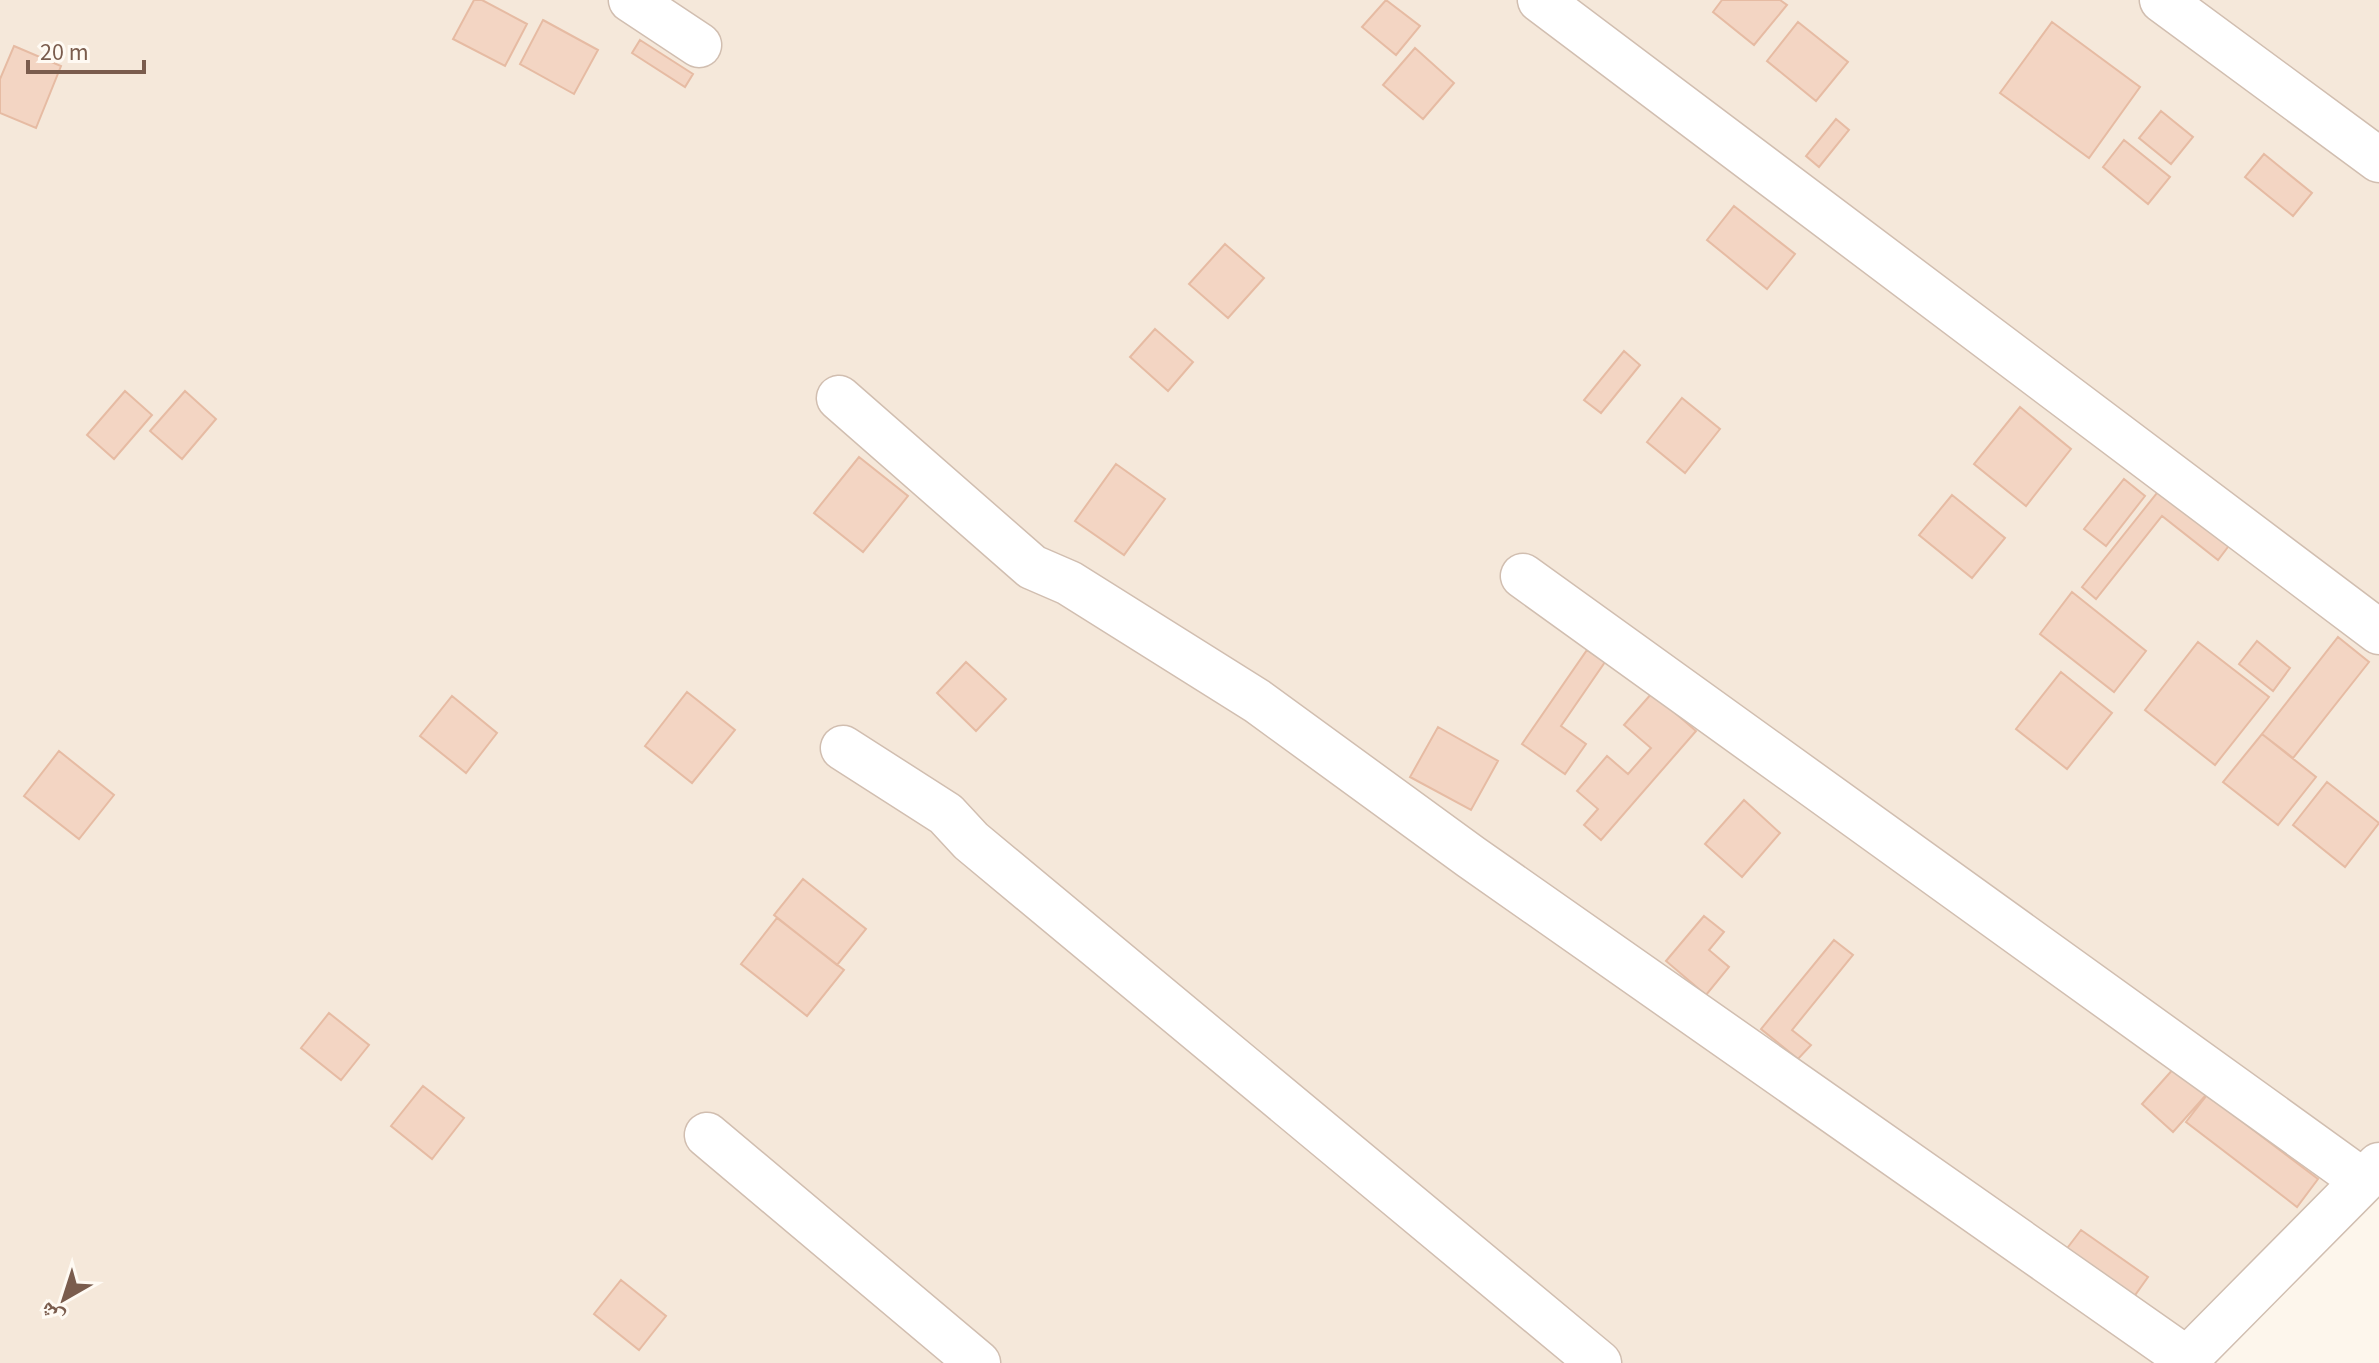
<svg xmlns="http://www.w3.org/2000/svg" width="2379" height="1363" font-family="'Source Sans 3','Noto Naskh Arabic',sans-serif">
  <rect width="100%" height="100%" fill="#fdf6ec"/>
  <!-- residential -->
  <path fill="#f5e8da" d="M 0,0 L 2379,0 L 2379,1181 L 2203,1363 L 0,1363 Z"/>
  <!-- building -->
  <path fill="#f3d5c3" stroke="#e6bba3" stroke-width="2" d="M 474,0 L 482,0 L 527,24 L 505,66 L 453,39 Z
    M 1386,0 L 1420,26 L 1396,55 L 1362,27 Z
    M 1722,0 L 1780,0 L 1787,5 L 1754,45 L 1713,12 Z
    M 543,20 L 598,50 L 574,94 L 520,64 Z
    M 1798,22 L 1848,62 L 1816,101 L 1767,61 Z
    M 2052,22 L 2140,87 L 2089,158 L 2000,93 Z
    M 640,40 L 693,74 L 685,87 L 632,53 Z
    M 14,46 L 61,66 L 36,128 L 0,113 L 0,79 Z
    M 1415,48 L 1454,83 L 1423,119 L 1383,85 Z
    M 2161,111 L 2193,137 L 2171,164 L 2139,138 Z
    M 1836,119 L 1849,130 L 1819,167 L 1806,156 Z
    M 2124,140 L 2170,177 L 2148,204 L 2103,167 Z
    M 2264,154 L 2312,193 L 2293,216 L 2245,177 Z
    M 1734,206 L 1795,254 L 1767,289 L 1707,240 Z
    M 1225,244 L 1264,278 L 1228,318 L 1189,284 Z
    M 1155,329 L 1193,362 L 1168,391 L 1130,357 Z
    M 1624,351 L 1640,365 L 1601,413 L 1584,400 Z
    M 125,391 L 152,415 L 114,459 L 87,435 Z
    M 185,391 L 216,419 L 182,459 L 150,431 Z
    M 1682,398 L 1720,429 L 1685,473 L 1647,442 Z
    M 2020,407 L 2071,449 L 2026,506 L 1974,464 Z
    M 859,457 L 908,496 L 863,552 L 814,513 Z
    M 1116,464 L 1165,499 L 1124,555 L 1075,521 Z
    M 2124,479 L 2145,496 L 2106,546 L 2084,529 Z
    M 2161,488 L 2231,543 L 2218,560 L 2162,516 L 2096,599 L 2082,587 Z
    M 1952,495 L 2005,538 L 1972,578 L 1919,535 Z
    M 2072,592 L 2146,651 L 2114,692 L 2040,634 Z
    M 2338,637 L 2369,662 L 2293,758 L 2262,734 Z
    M 2257,641 L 2290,668 L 2273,691 L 2239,664 Z
    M 2198,642 L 2269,697 L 2215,765 L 2145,710 Z
    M 1587,650 L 1605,662 L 1561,726 L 1586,744 L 1565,774 L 1522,744 Z
    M 966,662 L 1006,699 L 976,731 L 937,693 Z
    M 2061,672 L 2112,713 L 2067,769 L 2016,729 Z
    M 687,692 L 735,730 L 692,783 L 645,746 Z
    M 1652,693 L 1696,731 L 1601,840 L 1584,825 L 1598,809 L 1577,791 L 1607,756 L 1628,774 L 1651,748 L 1624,725 Z
    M 452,696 L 497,733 L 466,773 L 420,736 Z
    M 1438,727 L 1498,761 L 1471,810 L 1410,777 Z
    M 2262,734 L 2316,777 L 2278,825 L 2223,782 Z
    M 59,751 L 114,795 L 79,839 L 24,796 Z
    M 2327,782 L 2379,823 L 2345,867 L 2293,825 Z
    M 1744,800 L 1780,833 L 1742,877 L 1705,844 Z
    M 803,879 L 866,929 L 837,965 L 774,915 Z
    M 1704,916 L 1724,932 L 1709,950 L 1729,967 L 1706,995 L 1666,961 Z
    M 777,918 L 844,970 L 807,1016 L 741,964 Z
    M 1834,940 L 1853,955 L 1792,1030 L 1811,1045 L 1798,1059 L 1761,1029 Z
    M 329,1013 L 369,1045 L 341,1080 L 301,1048 Z
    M 2175,1067 L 2206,1095 L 2173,1132 L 2142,1104 Z
    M 423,1086 L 464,1118 L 432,1159 L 391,1126 Z
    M 2207,1095 L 2318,1179 L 2297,1207 L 2186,1122 Z
    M 2081,1230 L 2148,1277 L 2133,1298 L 2065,1251 Z
    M 621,1280 L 666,1316 L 639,1350 L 594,1314 Z"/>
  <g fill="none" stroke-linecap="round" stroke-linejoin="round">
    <!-- minor casing -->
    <g stroke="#d1beb0" stroke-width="47">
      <path id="minor" d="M 631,0 L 699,45
        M 1540,0 L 2379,632
        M 2162,0 L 2379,160
        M 839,398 L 1032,567 L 1069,583 L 1257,701 L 1471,857 L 2187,1359
        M 1523,576 L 2363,1181
        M 843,748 L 946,814 L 971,841 L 1599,1363
        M 707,1135 L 978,1363
        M 2183,1363 L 2379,1165"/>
    </g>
    <!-- minor -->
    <use href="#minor" stroke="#fff" stroke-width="44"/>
  </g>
  <!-- north arrow -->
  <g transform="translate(64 1299) rotate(219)" stroke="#fffaf3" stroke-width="6" paint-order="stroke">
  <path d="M0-6L14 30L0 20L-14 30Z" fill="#7a5c4d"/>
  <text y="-12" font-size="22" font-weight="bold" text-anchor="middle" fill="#7a5c4d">ش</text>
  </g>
  <!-- scale -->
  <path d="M28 60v12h116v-12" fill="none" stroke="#7a5c4d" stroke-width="4"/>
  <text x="40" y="60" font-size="24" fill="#7a5c4d" stroke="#fffaf3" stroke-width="6" paint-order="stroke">20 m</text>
</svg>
